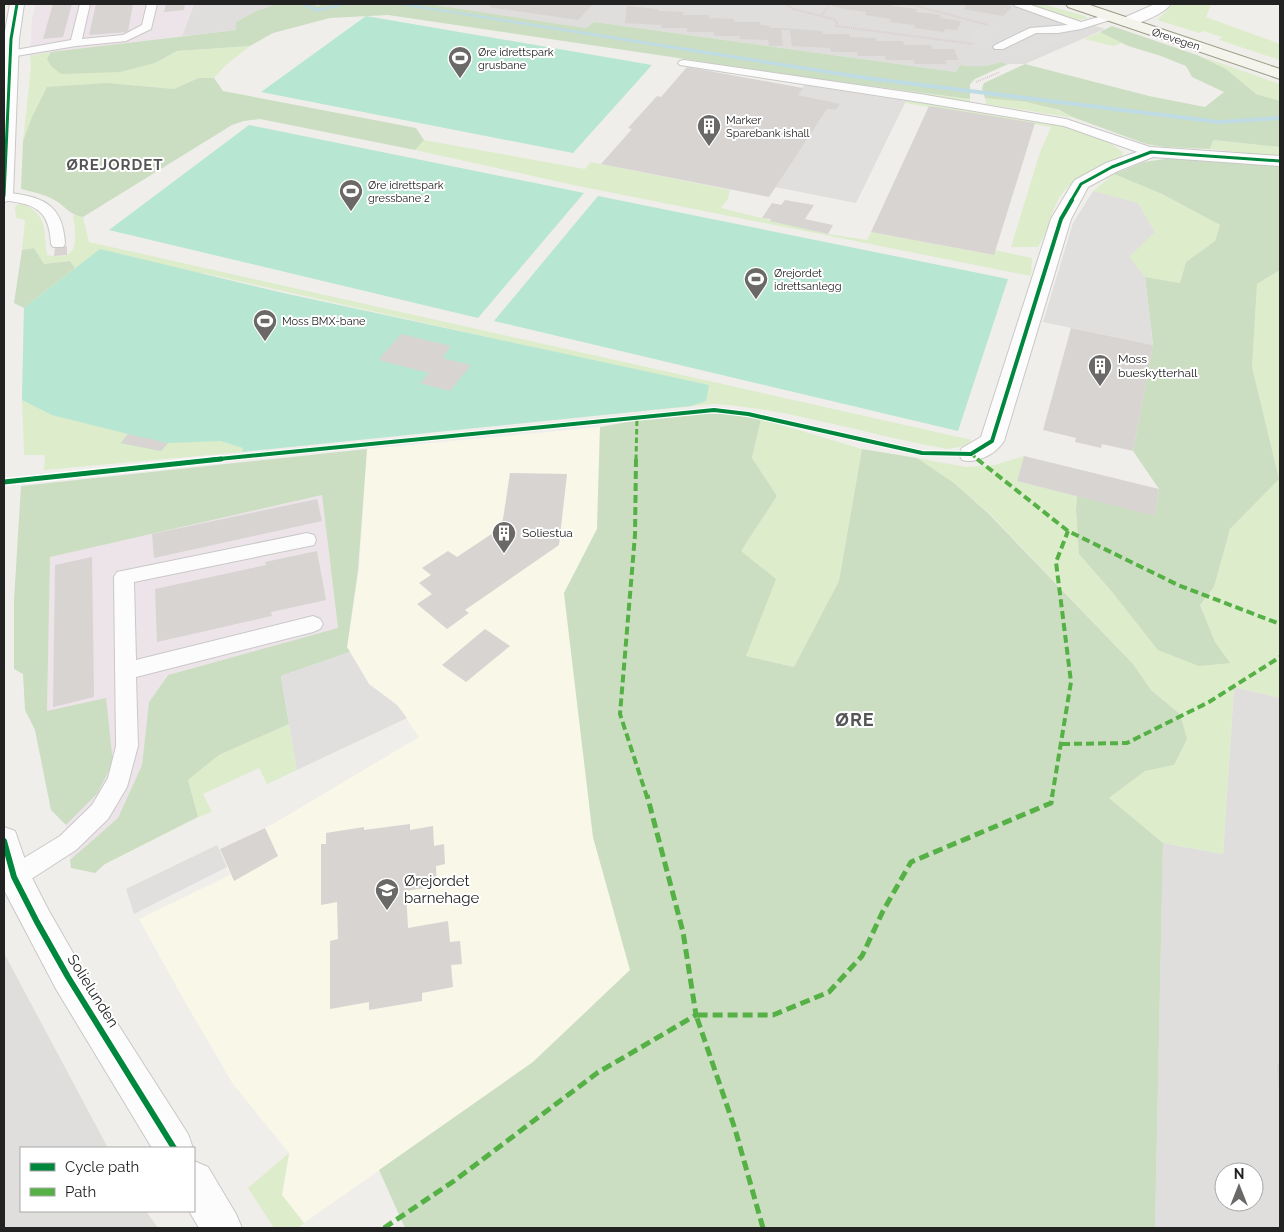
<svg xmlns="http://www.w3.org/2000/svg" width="1284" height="1232" font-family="Raleway,sans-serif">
  <rect width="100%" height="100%" fill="#f0eeeb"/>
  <!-- residential -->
  <path fill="#dfdedc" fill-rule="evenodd" d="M 194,4 L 277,4 L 259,10 L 236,30 L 182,36 Z
    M 429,4 L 1030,4 L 1105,29 L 1025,64 L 1008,64 L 1001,62 L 992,65 L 977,67 L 961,65 L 956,72 L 609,24 L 594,22 L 586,28 Z
    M 1234,687 L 1280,698 L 1280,1228 L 1155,1228 L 1163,843 L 1223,854 ZM 1224,1172 L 1254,1172 L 1254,1202 L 1224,1202 Z
    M 4,953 L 108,1148 L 21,1148 L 21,1211 L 146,1211 L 158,1228 L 4,1228 Z"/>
  <!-- industrial -->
  <path fill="#ede4e9" d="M 36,4 L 194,4 L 182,36 L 30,56 L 32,18 Z
    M 322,495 L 338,629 L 167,675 L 149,702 L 142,765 L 118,818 L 70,860 L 66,825 L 97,794 L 47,712 L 50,556 Z"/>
  <!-- education -->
  <path fill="#f8f7e8" d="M 600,427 L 597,529 L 564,593 L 593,837 L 630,970 L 533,1062 L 304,1223 L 282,1195 L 289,1153 L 233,1084 L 185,1002 L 139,919 L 230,875 L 220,849 L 273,824 L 419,737 L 397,705 L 369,684 L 347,647 L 359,570 L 367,449 Z"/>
  <!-- grass -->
  <path fill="#ddeccb" d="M 1030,4 L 1042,4 L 1085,16 L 1087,19 L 1075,20 Z
    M 1173,4 L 1211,4 L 1206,17 L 1280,44 L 1280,60 L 1219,40 L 1222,37 L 1203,31 L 1199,33 L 1160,21 L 1158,19 Z
    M 1100,32 L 1122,43 L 1113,46 L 1084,39 Z
    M 250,46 L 226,65 L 214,78 L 197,78 L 174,89 L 108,83 L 32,117 L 23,141 L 31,67 L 30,56 L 51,52 L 48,60 L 155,63 L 177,51 Z
    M 1197,55 L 1280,84 L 1280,101 L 1256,94 L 1226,69 Z
    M 683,58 L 826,80 L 970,99 L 970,103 L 682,60 Z
    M 985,98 C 1016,101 1047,103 1075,118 L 986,104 Z
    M 918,100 L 1060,124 L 1108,142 L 1123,152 L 1122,157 C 1100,167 1071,177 1058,200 C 1050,215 1048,233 1038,247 L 1011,247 L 1040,152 L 1051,127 L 905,103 L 906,101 Z
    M 424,140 L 585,169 L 591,162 L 730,190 L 728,199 L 721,208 L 828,234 L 867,240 L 871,232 L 993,255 L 995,250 L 1032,258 L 1031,276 L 573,185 L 415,150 Z
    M 1212,140 L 1280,147 L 1280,157 L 1210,149 Z
    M 1114,174 L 1162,194 L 1220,225 L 1215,241 L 1186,262 L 1180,283 L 1145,277 L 1128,257 L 1155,232 L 1138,204 L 1093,191 Z
    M 20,203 C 49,214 43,230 47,255 C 81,262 76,239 73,215 L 83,217 L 89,242 L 972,440 L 965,446 L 948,449 C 870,436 793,409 714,404 L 529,422 L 558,353 L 203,273 L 188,432 L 244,448 L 242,452 L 44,470 L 45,455 L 24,455 L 22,400 L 24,308 L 75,268 L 70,261 L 44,264 L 34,248 L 22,250 L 25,220 L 16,218 L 15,207 Z
    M 1280,270 L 1280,698 L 1234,687 L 1223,854 L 1163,843 L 1109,798 L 1145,771 L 1174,765 L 1180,714 L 1151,690 L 1133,664 L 989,513 L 954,483 L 917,458 L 966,467 L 995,465 L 1024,456 L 1017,481 L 1077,496 L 1076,510 L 1079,554 L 1113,593 L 1229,663 L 1215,642 L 1200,605 L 1214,587 L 1230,529 L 1279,479 L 1252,367 L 1257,284 Z
    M 761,419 L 862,449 L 839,581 L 794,667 L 745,656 L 775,579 L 740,552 L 777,496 L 752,458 Z
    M 289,724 L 297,770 L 267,784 L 259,768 L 203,794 L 212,812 L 198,817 L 188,780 L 219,755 Z
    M 289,1153 L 282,1195 L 304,1223 L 298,1228 L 274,1228 L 248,1188 Z"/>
  <!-- forest -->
  <path fill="#cbdec1" d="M 277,4 L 313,4 L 317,6 L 326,4 L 429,4 L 586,28 L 594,22 L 609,24 L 956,72 L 960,65 C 975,67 987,67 1001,62 L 1008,64 L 975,79 L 970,84 L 970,99 L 826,80 L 388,15 L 330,18 L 273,33 L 250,46 L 177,51 L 155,63 L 120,72 L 61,74 L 51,66 L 47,59 L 51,52 L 236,30 L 236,22 L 259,10 Z
    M 1112,26 L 1197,55 L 1226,69 L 1256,94 L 1280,101 L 1280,147 L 1213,140 L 1210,149 L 1165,147 L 1146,144 L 1075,118 L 1059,110 L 1026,102 L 985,98 L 982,88 L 984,83 L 1025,64 L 1149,96 L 1205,107 L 1224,92 L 1192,77 L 1186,66 L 1161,56 L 1128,46 L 1100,32 Z
    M 198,78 L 214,78 L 223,91 L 416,128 L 424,140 L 415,150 L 260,119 L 244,121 L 232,125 L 83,217 C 70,215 66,207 56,201 C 45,194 32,192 21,189 L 23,141 L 32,117 L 47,87 L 108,83 L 174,89 Z
    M 1178,157 L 1280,165 L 1280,270 L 1257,284 L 1252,367 L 1279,479 L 1230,529 L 1214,587 L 1200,605 L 1215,642 L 1230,663 L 1199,666 L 1158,650 L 1113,593 L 1079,554 L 1076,510 L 1077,496 L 1155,515 L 1159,489 L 1133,451 L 1153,345 L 1145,277 L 1180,283 L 1186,262 L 1215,241 L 1220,225 L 1162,194 L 1114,174 L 1144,162 Z
    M 34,248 L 44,264 L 70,261 L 75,268 L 24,308 L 14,303 L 22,250 Z
    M 706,414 L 724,414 L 761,419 L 752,458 L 777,496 L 741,551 L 776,579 L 746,656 L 794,667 L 839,581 L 862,449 L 917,458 L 954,483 L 988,513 L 1133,664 L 1151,690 L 1180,714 L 1187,739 L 1174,765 L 1145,771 L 1109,798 L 1163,843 L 1155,1228 L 405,1228 L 379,1170 L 533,1062 L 630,970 L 593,837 L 564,593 L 597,529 L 600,427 L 627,422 Z
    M 367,449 L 358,570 L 347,647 L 350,652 L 281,676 L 289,724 L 219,755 L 188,780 L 198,817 L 105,864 L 95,873 L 71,868 L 70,860 L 118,818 L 142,765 L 149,702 L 168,675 L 338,628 L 322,495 L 50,557 L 47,711 L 106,698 L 113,763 L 97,794 L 66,825 L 51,810 L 35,730 L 25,710 L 23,674 L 14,669 L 14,600 L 21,486 Z"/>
  <!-- pitch -->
  <path fill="#b7e6d2" d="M 366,16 L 652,65 L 573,153 L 261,92 Z
    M 249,125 L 584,193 L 478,318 L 109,230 Z
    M 598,196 L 1008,279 L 958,431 L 494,321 Z
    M 100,249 L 279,292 L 709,385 L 706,401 L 691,406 L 242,452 L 243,448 L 220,441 L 168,443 L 161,451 L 121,443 L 128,434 L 52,415 L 22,400 L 24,308 Z"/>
  <!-- parking -->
  <path fill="#e0dfde" d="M 981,25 L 995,29 L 988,43 L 971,41 Z
    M 1053,35 L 1064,39 L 1023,57 L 1011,52 Z
    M 804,85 L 906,101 L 856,203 L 775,187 L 827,109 L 836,110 L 839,105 L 798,95 Z
    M 1093,191 L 1138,203 L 1155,232 L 1129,257 L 1145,277 L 1153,345 L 1043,322 L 1073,223 Z
    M 350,652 L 369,684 L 397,705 L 407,718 L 297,770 L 281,676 Z
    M 217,845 L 227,867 L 134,914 L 126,889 Z"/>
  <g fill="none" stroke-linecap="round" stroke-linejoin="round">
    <!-- stream -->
    <path fill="#bfdbe3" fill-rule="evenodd" d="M 300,4 C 307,4 313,8 320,8 C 329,7 338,3 348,4 L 317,12 Z
      M 395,4 L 408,4 L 866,76 L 1219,120 L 1280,116 L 1280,120 L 1219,124 L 866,80 Z"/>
  </g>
  <!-- building -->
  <path fill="#d7d4d2" d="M 53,4 L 72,4 L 63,37 L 43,39 Z
    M 96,4 L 133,4 L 128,32 L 89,35 Z
    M 166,4 L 185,4 L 184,10 L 164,12 Z
    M 492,4 L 583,4 L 592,5 L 578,20 L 489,7 Z
    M 834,4 L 893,4 L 892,6 L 917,9 L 916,12 L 941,15 L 940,18 L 961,21 L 957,30 L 945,29 L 944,32 L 914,28 L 915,25 L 889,22 L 891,19 L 865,15 L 867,12 L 842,9 L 842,8 L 832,6 Z
    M 961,4 L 1002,4 L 1012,7 L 1003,16 L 963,9 L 966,6 Z
    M 627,6 L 658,9 L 658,11 L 683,12 L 683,15 L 709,15 L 709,18 L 734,19 L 734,22 L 760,22 L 760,25 L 769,26 L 770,28 L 781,28 L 783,46 L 769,46 L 768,40 L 740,39 L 740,36 L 714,36 L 714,32 L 687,32 L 687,28 L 661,28 L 662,25 L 625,23 Z
    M 782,28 L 822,31 L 823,34 L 849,34 L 850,37 L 876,38 L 877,41 L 903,41 L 904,45 L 931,45 L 932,49 L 954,49 L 958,60 L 945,60 L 947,64 L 915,64 L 914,60 L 886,60 L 885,56 L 858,56 L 857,52 L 831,52 L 830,48 L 792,46 L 790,30 L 782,30 Z
    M 687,67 L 803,88 L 798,95 L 840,104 L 836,110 L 827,109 L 769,197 L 601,164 L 632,129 L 628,128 L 657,96 L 661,97 Z
    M 929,106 L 1035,123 L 994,255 L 871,232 Z
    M 785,200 L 814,205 L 805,219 L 833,225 L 828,234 L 770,221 L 771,219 L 762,218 L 772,203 L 781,205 Z
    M 67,246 L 67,255 L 54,256 L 55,247 Z
    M 1071,328 L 1153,345 L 1133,451 L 1102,444 L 1101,448 L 1075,442 L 1076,438 L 1043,430 Z
    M 401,334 L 451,346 L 442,358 L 471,365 L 450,391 L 420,383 L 429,373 L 378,360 Z
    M 128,434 L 168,443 L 161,451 L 121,443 Z
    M 1024,456 L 1159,489 L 1155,516 L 1017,481 Z
    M 510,473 L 567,474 L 559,545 L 465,610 L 469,613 L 447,629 L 417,604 L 432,594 L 419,583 L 431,575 L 422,568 L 448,551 L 457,557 L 496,531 L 503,519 Z
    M 317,499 L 322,521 L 154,558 L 152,534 Z
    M 317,551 L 326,600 L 271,612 L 272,616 L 157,642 L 155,589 L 266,565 L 265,562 Z
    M 92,557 L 94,697 L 53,707 L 55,565 Z
    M 485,629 L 510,646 L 466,682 L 442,665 Z
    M 410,824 L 410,830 L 433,826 L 434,846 L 444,844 L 445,864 L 436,866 L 437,886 L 406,891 L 408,928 L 448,921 L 450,942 L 460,941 L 462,964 L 451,965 L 453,987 L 422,993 L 422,1001 L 369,1010 L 369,1002 L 330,1009 L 330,941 L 338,939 L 337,902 L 321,905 L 321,844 L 326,844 L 326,833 L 364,827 L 364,830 Z
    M 265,828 L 278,856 L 234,881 L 220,849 Z
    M 1277,1064 L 1280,1065 L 1280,1090 L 1279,1090 Z"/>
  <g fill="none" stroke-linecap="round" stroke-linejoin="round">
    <!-- lane casing -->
    <g stroke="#c9c8c7" stroke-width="2">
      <path id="lane" d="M 80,4 L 90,4 L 82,39 L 123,35 L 142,25 L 147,4 L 157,4 L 151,29 L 126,41 L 76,46 L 10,57 L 4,54 L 10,51 L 71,40 Z
        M 1014,4 L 1028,4 L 1081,22 L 1109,14 L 1114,17 L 1113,19 L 1081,29 L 1058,33 L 1036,33 L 1003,49 L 995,49 L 993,47 L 995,45 L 1030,28 L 1068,25 L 1015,6 Z
        M 684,60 L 920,94 L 1066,119 L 1156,149 L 1157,152 L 1156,155 L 1146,155 L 1064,126 L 920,102 L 680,65 L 678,63 L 680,61 Z
        M 4,192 C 41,197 63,202 65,244 L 63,247 L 53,247 L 51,244 C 49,209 36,205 4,200 Z
        M 307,533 L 314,535 L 316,540 L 314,545 L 134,582 L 136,660 L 313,616 L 320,619 L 323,624 L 320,629 L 313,632 L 136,677 L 138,746 L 127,787 L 108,819 L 76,850 L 22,885 L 14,888 L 6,885 L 4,873 L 6,869 L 60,836 L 92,805 L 108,778 L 116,746 L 114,577 L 117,572 Z"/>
    </g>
    <!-- street casing -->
    <g stroke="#c9c8c7" stroke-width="2">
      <path id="street" d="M 10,4 L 24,4 L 19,39 L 13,196 L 11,200 L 4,202 L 4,37 Z
        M 1155,4 L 1171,4 C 1164,14 1133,28 1121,25 L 1119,22 L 1121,19 Z
        M 1151,147 L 1280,156 L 1280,166 L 1153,157 L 1118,171 L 1088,187 L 1071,219 L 1004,441 C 996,454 977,464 962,460 L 959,454 L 962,448 L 981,437 L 1051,219 L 1072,184 L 1075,180 L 1106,163 Z
        M 4,827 L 15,831 L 30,874 L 49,911 L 80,965 L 188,1134 L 193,1148 L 152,1148 L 56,989 L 4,890 Z
        M 194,1161 L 208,1167 L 236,1214 L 242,1228 L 199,1228 L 189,1211 L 194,1211 Z"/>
    </g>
    <!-- secondary casing -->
    <g stroke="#999a82" stroke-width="2">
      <path id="secondary" d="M 1066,4 L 1087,4 L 1280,69 L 1280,79 L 1068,7 Z"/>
    </g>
    <!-- path -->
    <path stroke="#dccecd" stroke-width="2" stroke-dasharray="1 1" stroke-linecap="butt" d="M 786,4 L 793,9 L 833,19 L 837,22 L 836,26 L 973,44
      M 909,4 L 988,25
      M 822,15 L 830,4
      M 976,82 L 1000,72"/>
    <!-- lane -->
    <use href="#lane" fill="#fdfcfc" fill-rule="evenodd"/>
    <!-- street -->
    <use href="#street" fill="#fdfcfc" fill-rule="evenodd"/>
    <!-- secondary -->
    <use href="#secondary" fill="#f4f4ed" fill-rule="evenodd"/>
    <!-- quiet-far2 -->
    <path stroke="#55b145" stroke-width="3" stroke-dasharray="5.5 3" stroke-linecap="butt" d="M 971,454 L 979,460
      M 636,460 L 637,417"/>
    <!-- quiet-far1 -->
    <path stroke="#55b145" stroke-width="4" stroke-dasharray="8 4" stroke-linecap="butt" d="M 636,459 L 635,535 L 620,714 L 647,797
      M 977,459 L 1068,531 L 1178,585 L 1280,624
      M 1062,744 L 1127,743 L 1209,702 L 1280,657
      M 1052,797 L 1071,682 L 1056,562 L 1068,531"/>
    <!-- quiet -->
    <path stroke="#55b145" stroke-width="5" stroke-dasharray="10 5" stroke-linecap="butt" d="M 384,1228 L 454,1181 L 597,1073 L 696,1015 L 683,932 L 647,795
      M 763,1228 L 735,1129 L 696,1015 L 773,1015 L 829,992 L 862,956 L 883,911 L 911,862 L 1051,803 L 1052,795"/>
    <!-- cycleway-far3 casing -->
    <g stroke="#fff" stroke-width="5">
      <path id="cycleway-far3" d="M 4,196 L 11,39 L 17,4
        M 1071,201 L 1081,184 L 1112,167 L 1151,152 L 1280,161"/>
    </g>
    <!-- cycleway-far2 casing -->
    <g stroke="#fff" stroke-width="6">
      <path id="cycleway-far2" d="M 209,460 L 714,410 L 748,414 L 922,453 L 971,454 L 992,441 L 1061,219 L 1072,200"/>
    </g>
    <!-- cycleway-far1 casing -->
    <g stroke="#fff" stroke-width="8">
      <path id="cycleway-far1" d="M 4,482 L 221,459"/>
    </g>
    <!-- cycleway casing -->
    <g stroke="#fff" stroke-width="9">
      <path id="cycleway" d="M 4,841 L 14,877 L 37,922 L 68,977 L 174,1148"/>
    </g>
    <!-- cycleway-far3 -->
    <use href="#cycleway-far3" stroke="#00873e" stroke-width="3"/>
    <!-- cycleway-far2 -->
    <use href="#cycleway-far2" stroke="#00873e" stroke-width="4"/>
    <!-- cycleway-far1 -->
    <use href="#cycleway-far1" stroke="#00873e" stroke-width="5"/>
    <!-- cycleway -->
    <use href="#cycleway" stroke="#00873e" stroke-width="6"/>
  </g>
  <!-- icons -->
  <defs>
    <g id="stadium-pin" transform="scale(1.25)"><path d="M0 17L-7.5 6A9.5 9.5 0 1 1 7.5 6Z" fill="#6a6968" stroke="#fff"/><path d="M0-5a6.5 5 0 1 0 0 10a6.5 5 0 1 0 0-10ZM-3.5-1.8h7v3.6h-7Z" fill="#fff"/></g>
    <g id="building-pin" transform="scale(1.25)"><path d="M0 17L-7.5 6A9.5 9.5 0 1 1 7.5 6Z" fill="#6a6968" stroke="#fff"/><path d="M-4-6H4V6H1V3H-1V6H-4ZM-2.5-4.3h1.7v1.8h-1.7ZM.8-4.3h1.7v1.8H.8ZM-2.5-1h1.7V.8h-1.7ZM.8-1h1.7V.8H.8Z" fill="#fff"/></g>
    <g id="school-pin" transform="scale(1.25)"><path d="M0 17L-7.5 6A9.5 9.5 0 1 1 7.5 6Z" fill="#6a6968" stroke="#fff"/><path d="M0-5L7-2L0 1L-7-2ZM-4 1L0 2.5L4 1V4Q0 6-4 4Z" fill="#fff"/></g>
  </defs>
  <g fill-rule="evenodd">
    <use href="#stadium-pin" x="460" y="58"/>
    <use href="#building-pin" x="709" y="126"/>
    <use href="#stadium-pin" x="351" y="191"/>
    <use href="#stadium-pin" x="756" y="279"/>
    <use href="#stadium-pin" x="265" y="321"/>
    <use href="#building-pin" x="1100" y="366"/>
    <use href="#building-pin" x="504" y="533"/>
    <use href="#school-pin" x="387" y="890"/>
  </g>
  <g text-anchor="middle" stroke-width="4" stroke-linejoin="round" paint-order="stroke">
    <!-- far-street labels -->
    <g font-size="11" fill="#222" stroke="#fff">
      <text transform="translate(1176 39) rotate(18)" y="4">Ørevegen</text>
    </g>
    <!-- far-poi labels -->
    <g font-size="11" fill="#222" stroke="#fff" text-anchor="start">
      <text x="478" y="56">Øre idrettspark<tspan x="478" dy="13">grusbane</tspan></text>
      <text x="726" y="124">Marker<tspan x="726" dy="13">Sparebank ishall</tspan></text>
      <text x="368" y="189">Øre idrettspark<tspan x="368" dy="13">gressbane 2</tspan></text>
      <text x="774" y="277">Ørejordet<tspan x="774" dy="13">idrettsanlegg</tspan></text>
      <text x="282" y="325">Moss BMX-bane</text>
    </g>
    <!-- poi labels -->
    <g font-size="12" fill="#222" stroke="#fff" text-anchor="start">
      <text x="1118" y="363">Moss<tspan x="1118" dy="14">bueskytterhall</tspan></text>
      <text x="522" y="537">Soliestua</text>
    </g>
    <!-- far-district labels -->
    <g font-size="15" font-weight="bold" letter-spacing="1" fill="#555" stroke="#fff">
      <text x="115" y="170">ØREJORDET</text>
    </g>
    <!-- near-poi labels -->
    <g font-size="15" fill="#222" stroke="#fff" text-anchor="start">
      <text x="404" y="886">Ørejordet<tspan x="404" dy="17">barnehage</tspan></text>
    </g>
    <!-- near-street labels -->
    <g font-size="15" fill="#222" stroke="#fff">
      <text transform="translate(93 991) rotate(58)" y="5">Solielunden</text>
    </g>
    <!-- district labels -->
    <g font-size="18" font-weight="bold" letter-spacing="1" fill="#555" stroke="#fff">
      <text x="855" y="726">ØRE</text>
    </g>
  </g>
  <!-- border -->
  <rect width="1284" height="1232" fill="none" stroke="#222222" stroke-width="10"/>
  <!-- legend -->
  <rect x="20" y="1147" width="175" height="65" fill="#ffffff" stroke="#a7a7a7"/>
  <rect x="30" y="1163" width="25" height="8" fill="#00873e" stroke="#a7a7a7"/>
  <text x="65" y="1172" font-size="15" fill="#222222">Cycle path</text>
  <rect x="30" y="1188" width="25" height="8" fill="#55b145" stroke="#a7a7a7"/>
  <text x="65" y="1197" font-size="15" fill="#222222">Path</text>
  <!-- north arrow -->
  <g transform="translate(1239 1187)"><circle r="24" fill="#ffffff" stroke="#a7a7a7"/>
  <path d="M0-4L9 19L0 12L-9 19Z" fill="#6a6968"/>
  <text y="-8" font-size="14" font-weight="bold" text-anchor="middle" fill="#222222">N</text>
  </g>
</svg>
